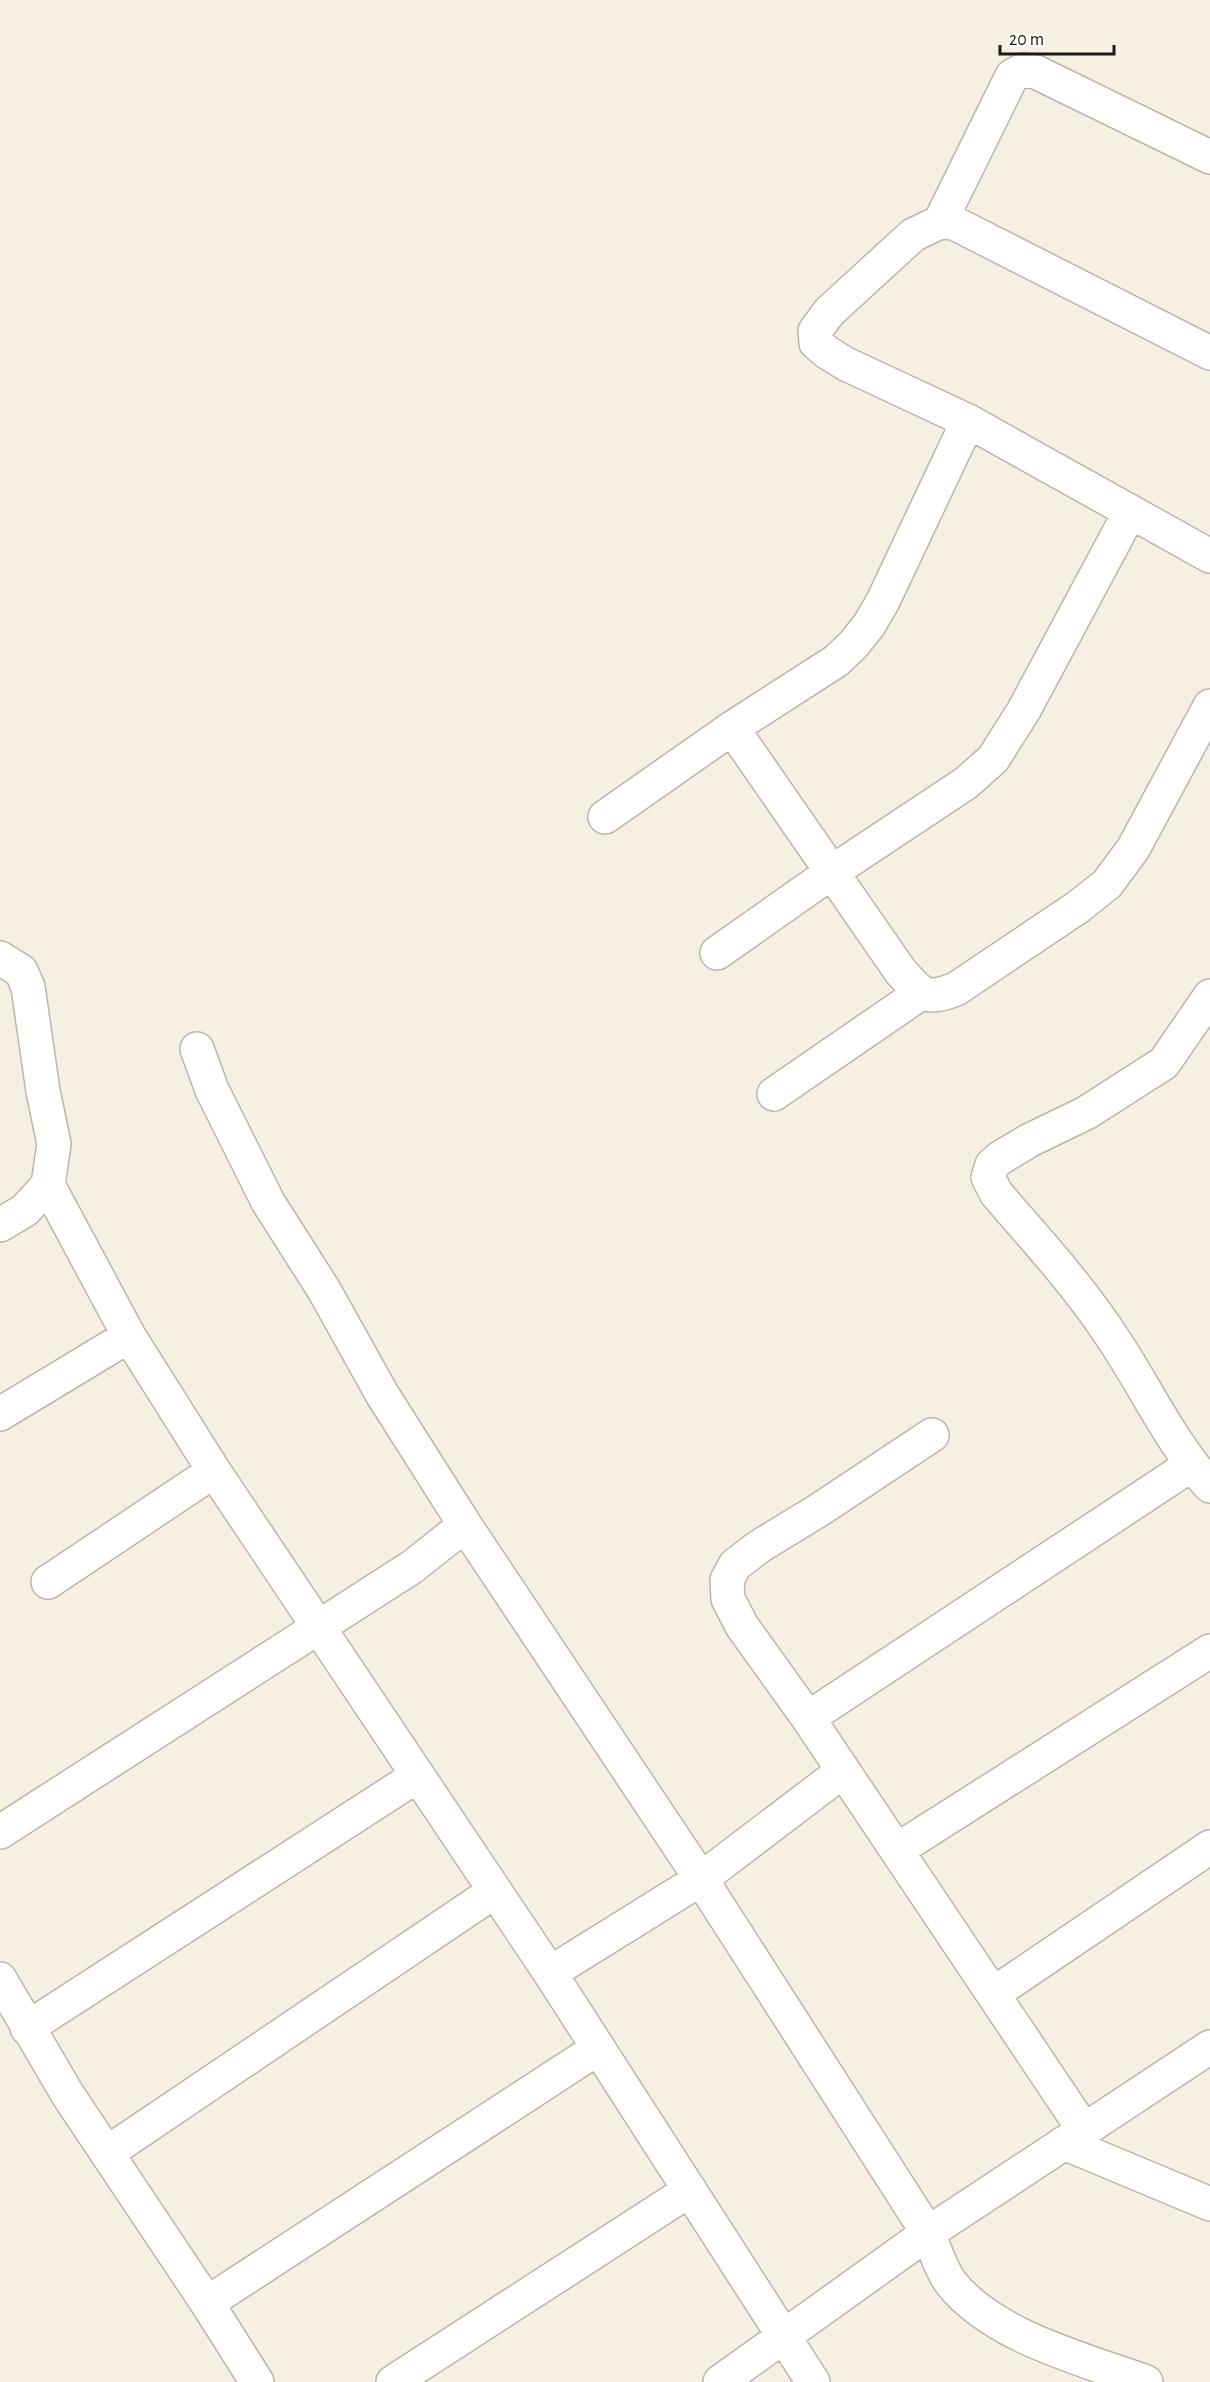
<svg xmlns="http://www.w3.org/2000/svg" width="1210" height="2382" font-family="'Alegreya Sans',sans-serif">
  <rect width="100%" height="100%" fill="#f6f0e3"/>
  <g fill="none" stroke-linecap="round" stroke-linejoin="round">
    <!-- street casing -->
    <g stroke="#bbb6a9" stroke-width="36">
      <path id="street" d="M 940,222 L 1012,76 L 1023,70 L 1036,72 L 1210,157
        M 1210,353 L 954,223 L 940,222 L 913,235 L 829,312 L 815,331 L 816,343 L 828,353 L 846,364 L 968,421 L 1210,556
        M 732,728 L 901,972 C 922,995 925,1001 956,989 L 1078,907 L 1107,884 L 1133,849 L 1210,706
        M 605,817 L 732,728 L 836,661 L 853,645 L 869,625 L 883,601 L 968,421
        M 717,953 L 832,872 L 966,783 L 993,759 L 1024,710 L 1130,512
        M 0,958 L 21,971 L 28,987 L 43,1091 L 54,1144 L 48,1185
        M 1210,996 L 1164,1063 L 1086,1113 L 1030,1140 L 1000,1158 L 992,1165 L 988,1177 L 996,1193 C 1037,1241 1080,1287 1114,1340 C 1146,1388 1171,1443 1210,1486
        M 197,1049 L 212,1090 L 268,1202 L 324,1290 L 382,1394 L 465,1525
        M 774,1094 L 921,993
        M 0,1225 L 25,1210 L 48,1185 L 129,1336 L 214,1471 L 550,1973 L 813,2382
        M 0,1414 L 129,1336
        M 932,1435 L 819,1510 L 760,1546 L 735,1565 L 727,1580 L 728,1599 L 742,1626 L 808,1718 L 1084,2130
        M 48,1582 L 214,1471
        M 808,1718 L 1191,1465
        M 0,1832 L 412,1567 L 465,1525 L 701,1879 L 928,2233 C 935,2249 941,2270 951,2283 C 994,2337 1083,2359 1146,2382
        M 897,1850 L 1210,1651
        M 550,1973 L 701,1879 L 843,1771
        M 0,1979 L 68,2095 L 207,2303 L 597,2049
        M 993,1994 L 1210,1847
        M 27,2028 L 417,1776
        M 1064,2143 L 1210,2204
        M 107,2153 L 495,1891
        M 207,2303 L 257,2382
        M 393,2382 L 690,2190
        M 720,2382 L 928,2233 L 1210,2047"/>
    </g>
    <!-- street -->
    <use href="#street" stroke="#fff" stroke-width="33"/>
  </g>
  <!-- scale -->
  <path d="M1000 45v9h114v-9" fill="none" stroke="#1c1a15" stroke-width="3"/>
  <text x="1009" y="45" font-size="18" fill="#1c1a15" stroke="#fffefb" stroke-width="4.5" paint-order="stroke">20 m</text>
</svg>
